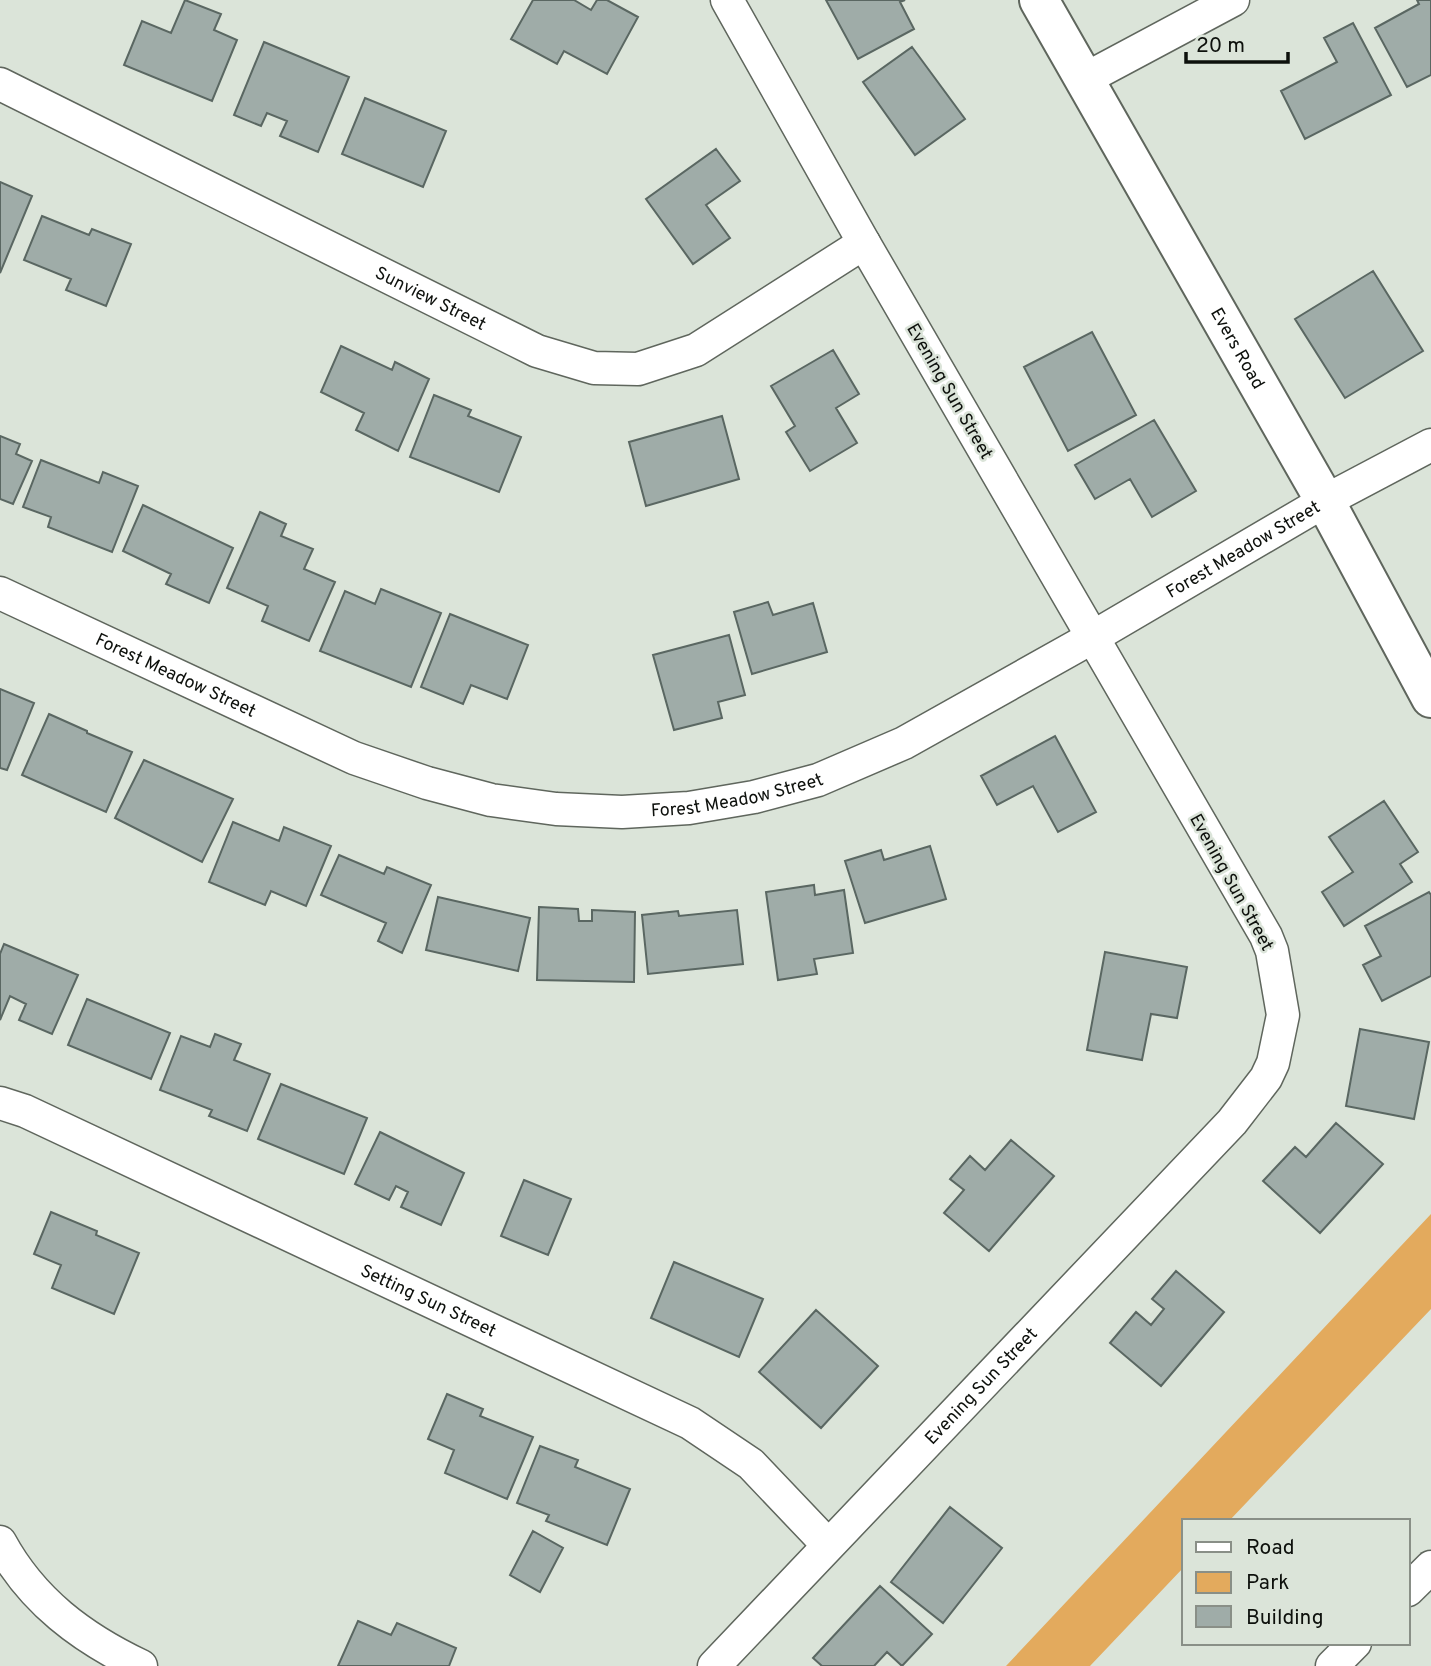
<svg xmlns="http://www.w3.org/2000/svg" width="1431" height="1666" font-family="Overpass,sans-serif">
  <rect width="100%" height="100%" fill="#dbe4d9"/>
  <!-- green -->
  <path fill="#e3aa5d" d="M 1431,1214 L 1431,1309 L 1229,1521 L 1184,1521 L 1184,1567 L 1090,1666 L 1006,1666 Z"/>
  <!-- building -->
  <path fill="#9faca8" stroke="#5a6762" stroke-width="2" d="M 185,0 L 221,14 L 214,30 L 237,40 L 212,101 L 124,65 L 142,21 L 171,33 Z
    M 533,0 L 574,0 L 591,10 L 597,0 L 607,0 L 638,17 L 607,74 L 564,51 L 557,64 L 511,39 Z
    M 826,0 L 905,0 L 900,2 L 914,29 L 858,59 Z
    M 1417,0 L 1431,0 L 1431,75 L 1407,87 L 1375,28 L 1419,4 Z
    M 1353,23 L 1391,95 L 1305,139 L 1281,91 L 1337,62 L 1324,38 Z
    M 264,42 L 349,77 L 318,152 L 280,136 L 287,121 L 267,113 L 261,126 L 234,115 Z
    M 912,47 L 965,119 L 915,155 L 863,82 Z
    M 365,98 L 446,131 L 423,187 L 342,154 Z
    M 716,149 L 740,181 L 706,205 L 730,238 L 693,264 L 646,199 Z
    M 0,182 L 32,196 L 0,273 Z
    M 42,216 L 89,235 L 92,229 L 131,244 L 106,306 L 66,290 L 71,279 L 24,260 Z
    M 1373,271 L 1423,351 L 1345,398 L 1295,319 Z
    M 1092,332 L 1136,415 L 1068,451 L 1024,367 Z
    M 341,346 L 392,370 L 395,362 L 429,379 L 398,451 L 356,430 L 364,413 L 321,392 Z
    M 833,350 L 859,394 L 836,408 L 857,443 L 810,471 L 786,432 L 795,426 L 771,386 Z
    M 434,395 L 471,410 L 468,416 L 521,437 L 499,492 L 410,457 Z
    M 722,416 L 739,479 L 646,506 L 629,442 Z
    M 1154,420 L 1196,491 L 1152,517 L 1130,479 L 1095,499 L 1075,465 Z
    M 0,436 L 20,444 L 16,454 L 32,461 L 13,504 L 0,499 Z
    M 41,460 L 99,483 L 103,472 L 138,486 L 112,552 L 48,527 L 51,517 L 23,507 Z
    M 143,505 L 233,548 L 209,603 L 166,584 L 171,574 L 123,551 Z
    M 260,512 L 286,524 L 281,536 L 313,549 L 304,569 L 335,582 L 309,641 L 262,621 L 268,606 L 227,588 Z
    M 381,589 L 441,613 L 411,687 L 320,651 L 345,591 L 375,604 Z
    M 768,602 L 773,615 L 813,603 L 827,652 L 752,674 L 734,612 Z
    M 450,614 L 528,645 L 507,699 L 471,685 L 463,704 L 421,687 Z
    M 729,635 L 745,695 L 718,702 L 722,718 L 674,730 L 653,655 Z
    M 0,689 L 34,703 L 7,770 L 0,768 Z
    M 49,714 L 87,731 L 87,733 L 132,752 L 106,812 L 22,775 Z
    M 1055,736 L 1096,812 L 1058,832 L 1033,786 L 997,805 L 981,776 Z
    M 144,760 L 233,799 L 202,862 L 115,818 Z
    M 1384,801 L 1418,852 L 1400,864 L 1412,882 L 1344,926 L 1322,892 L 1353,872 L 1329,837 Z
    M 233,822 L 279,841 L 284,827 L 331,846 L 306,906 L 271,891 L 265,905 L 209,882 Z
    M 930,846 L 946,899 L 865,923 L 845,861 L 881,850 L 884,860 Z
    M 339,855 L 384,874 L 387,867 L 431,885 L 402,953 L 378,941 L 386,923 L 321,895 Z
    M 814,885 L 815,895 L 844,890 L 853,953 L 814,959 L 817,974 L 778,980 L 766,892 Z
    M 1429,892 L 1431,895 L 1431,976 L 1382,1001 L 1363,965 L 1381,956 L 1365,926 Z
    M 438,897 L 530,918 L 518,971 L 426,950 Z
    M 539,907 L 578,909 L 579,921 L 592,921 L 592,910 L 635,912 L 634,982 L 537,980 Z
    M 737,910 L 743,964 L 648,974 L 642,915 L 678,911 L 679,916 Z
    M 4,944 L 78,975 L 52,1034 L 19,1020 L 26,1004 L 10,996 L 0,1020 L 0,954 Z
    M 1105,952 L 1187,967 L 1177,1018 L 1151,1014 L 1142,1060 L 1087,1050 Z
    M 87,999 L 170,1033 L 151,1079 L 68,1045 Z
    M 1360,1029 L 1429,1042 L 1414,1119 L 1346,1106 Z
    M 215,1034 L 241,1044 L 234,1060 L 270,1074 L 247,1131 L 209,1116 L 212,1110 L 160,1090 L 181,1036 L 210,1047 Z
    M 281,1084 L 367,1118 L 344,1174 L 258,1139 Z
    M 1336,1123 L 1383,1164 L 1320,1233 L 1263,1181 L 1295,1147 L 1306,1157 Z
    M 380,1132 L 464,1173 L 441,1225 L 401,1207 L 408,1192 L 396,1186 L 389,1200 L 355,1184 Z
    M 1011,1140 L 1054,1176 L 989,1251 L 944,1213 L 964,1190 L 950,1179 L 970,1156 L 985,1170 Z
    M 524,1180 L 571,1199 L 548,1255 L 501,1236 Z
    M 51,1212 L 97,1231 L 96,1235 L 139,1253 L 114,1314 L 52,1288 L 61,1265 L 34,1254 Z
    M 674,1262 L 763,1299 L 739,1357 L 651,1318 Z
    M 1176,1271 L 1224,1312 L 1161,1386 L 1110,1343 L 1136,1312 L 1151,1325 L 1164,1309 L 1152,1299 Z
    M 816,1310 L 878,1366 L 821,1428 L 759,1372 Z
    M 447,1394 L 483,1409 L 480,1416 L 533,1437 L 507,1499 L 445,1473 L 454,1450 L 428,1439 Z
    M 540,1446 L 578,1460 L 575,1467 L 630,1489 L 607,1545 L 546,1521 L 549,1515 L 517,1503 Z
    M 950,1507 L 1002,1548 L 943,1623 L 891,1582 Z
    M 533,1531 L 563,1548 L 540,1592 L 510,1575 Z
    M 880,1586 L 932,1634 L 902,1666 L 887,1652 L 874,1666 L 822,1666 L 813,1658 Z
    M 358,1621 L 391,1635 L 397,1623 L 456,1648 L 449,1666 L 338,1666 Z"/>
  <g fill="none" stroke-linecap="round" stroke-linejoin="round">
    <!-- street casing -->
    <g stroke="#5f665d" stroke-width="35">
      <g id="street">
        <path d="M 1085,79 L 1233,0"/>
        <path id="s1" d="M 0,84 L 537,351 L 594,368 L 638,369 L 696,350 L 864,243"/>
        <path id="s2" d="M 0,593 L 354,758 L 427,783 L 491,800 L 556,809 L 622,812 L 689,808 L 754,797 L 818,780 L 904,743 L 1093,637 L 1325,501 L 1431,445"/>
        <path id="s3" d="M 0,1103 L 25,1111 L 690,1423 L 751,1464 L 828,1545"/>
        <path d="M 0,1542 C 32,1601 82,1638 141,1666"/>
        <path d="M 1408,1590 L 1431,1567"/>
        <path id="s4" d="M 714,1666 L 1232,1122 L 1266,1078 L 1273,1063 L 1283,1015 L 1272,951 L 1266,936 L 864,243 L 727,0"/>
        <path d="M 1332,1666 L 1355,1643"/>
      </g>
    </g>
    <!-- secondary casing -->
    <g stroke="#5f665d" stroke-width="42">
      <g id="secondary">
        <path id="s5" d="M 1039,0 L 1325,501 L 1431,698"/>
      </g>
    </g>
    <!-- street -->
    <use href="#street" stroke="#fff" stroke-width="32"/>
    <!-- secondary -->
    <use href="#secondary" stroke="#fff" stroke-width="38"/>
  </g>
  <g text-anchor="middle" stroke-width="5" stroke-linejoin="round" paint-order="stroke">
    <!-- street labels -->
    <g font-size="18" fill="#0d100c" stroke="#dbe4d9">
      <text dy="6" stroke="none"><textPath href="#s1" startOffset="481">Sunview Street</textPath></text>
      <text dy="6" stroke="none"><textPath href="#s5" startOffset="401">Evers Road</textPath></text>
      <text transform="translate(950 391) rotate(60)" y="6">Evening Sun Street</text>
      <text dy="6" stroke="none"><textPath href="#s2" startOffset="1349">Forest Meadow Street</textPath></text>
      <text dy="6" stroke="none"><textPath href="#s2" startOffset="194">Forest Meadow Street</textPath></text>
      <text dy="6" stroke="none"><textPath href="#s2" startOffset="782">Forest Meadow Street</textPath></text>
      <text transform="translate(1232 882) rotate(61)" y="6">Evening Sun Street</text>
      <text dy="6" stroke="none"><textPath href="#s3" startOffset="472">Setting Sun Street</textPath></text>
      <text dy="6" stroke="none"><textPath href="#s4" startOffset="387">Evening Sun Street</textPath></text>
    </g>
  </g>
  <!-- legend -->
  <rect x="1182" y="1519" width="228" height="126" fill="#dbe4d9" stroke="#898f87" stroke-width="2"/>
  <rect x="1196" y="1542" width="35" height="10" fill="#ffffff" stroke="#898f87" stroke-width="2"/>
  <text x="1246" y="1554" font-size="21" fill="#0d100c">Road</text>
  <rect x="1196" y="1572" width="35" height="21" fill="#e3aa5d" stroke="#898f87" stroke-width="2"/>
  <text x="1246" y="1589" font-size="21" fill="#0d100c">Park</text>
  <rect x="1196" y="1606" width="35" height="21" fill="#9faca8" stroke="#898f87" stroke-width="2"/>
  <text x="1246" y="1624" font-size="21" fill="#0d100c">Building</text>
  <!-- scale -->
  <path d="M1186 52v10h102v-10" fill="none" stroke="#0d100c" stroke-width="3.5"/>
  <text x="1196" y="52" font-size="21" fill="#0d100c" stroke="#dbe4d9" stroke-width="5" paint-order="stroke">20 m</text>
</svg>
